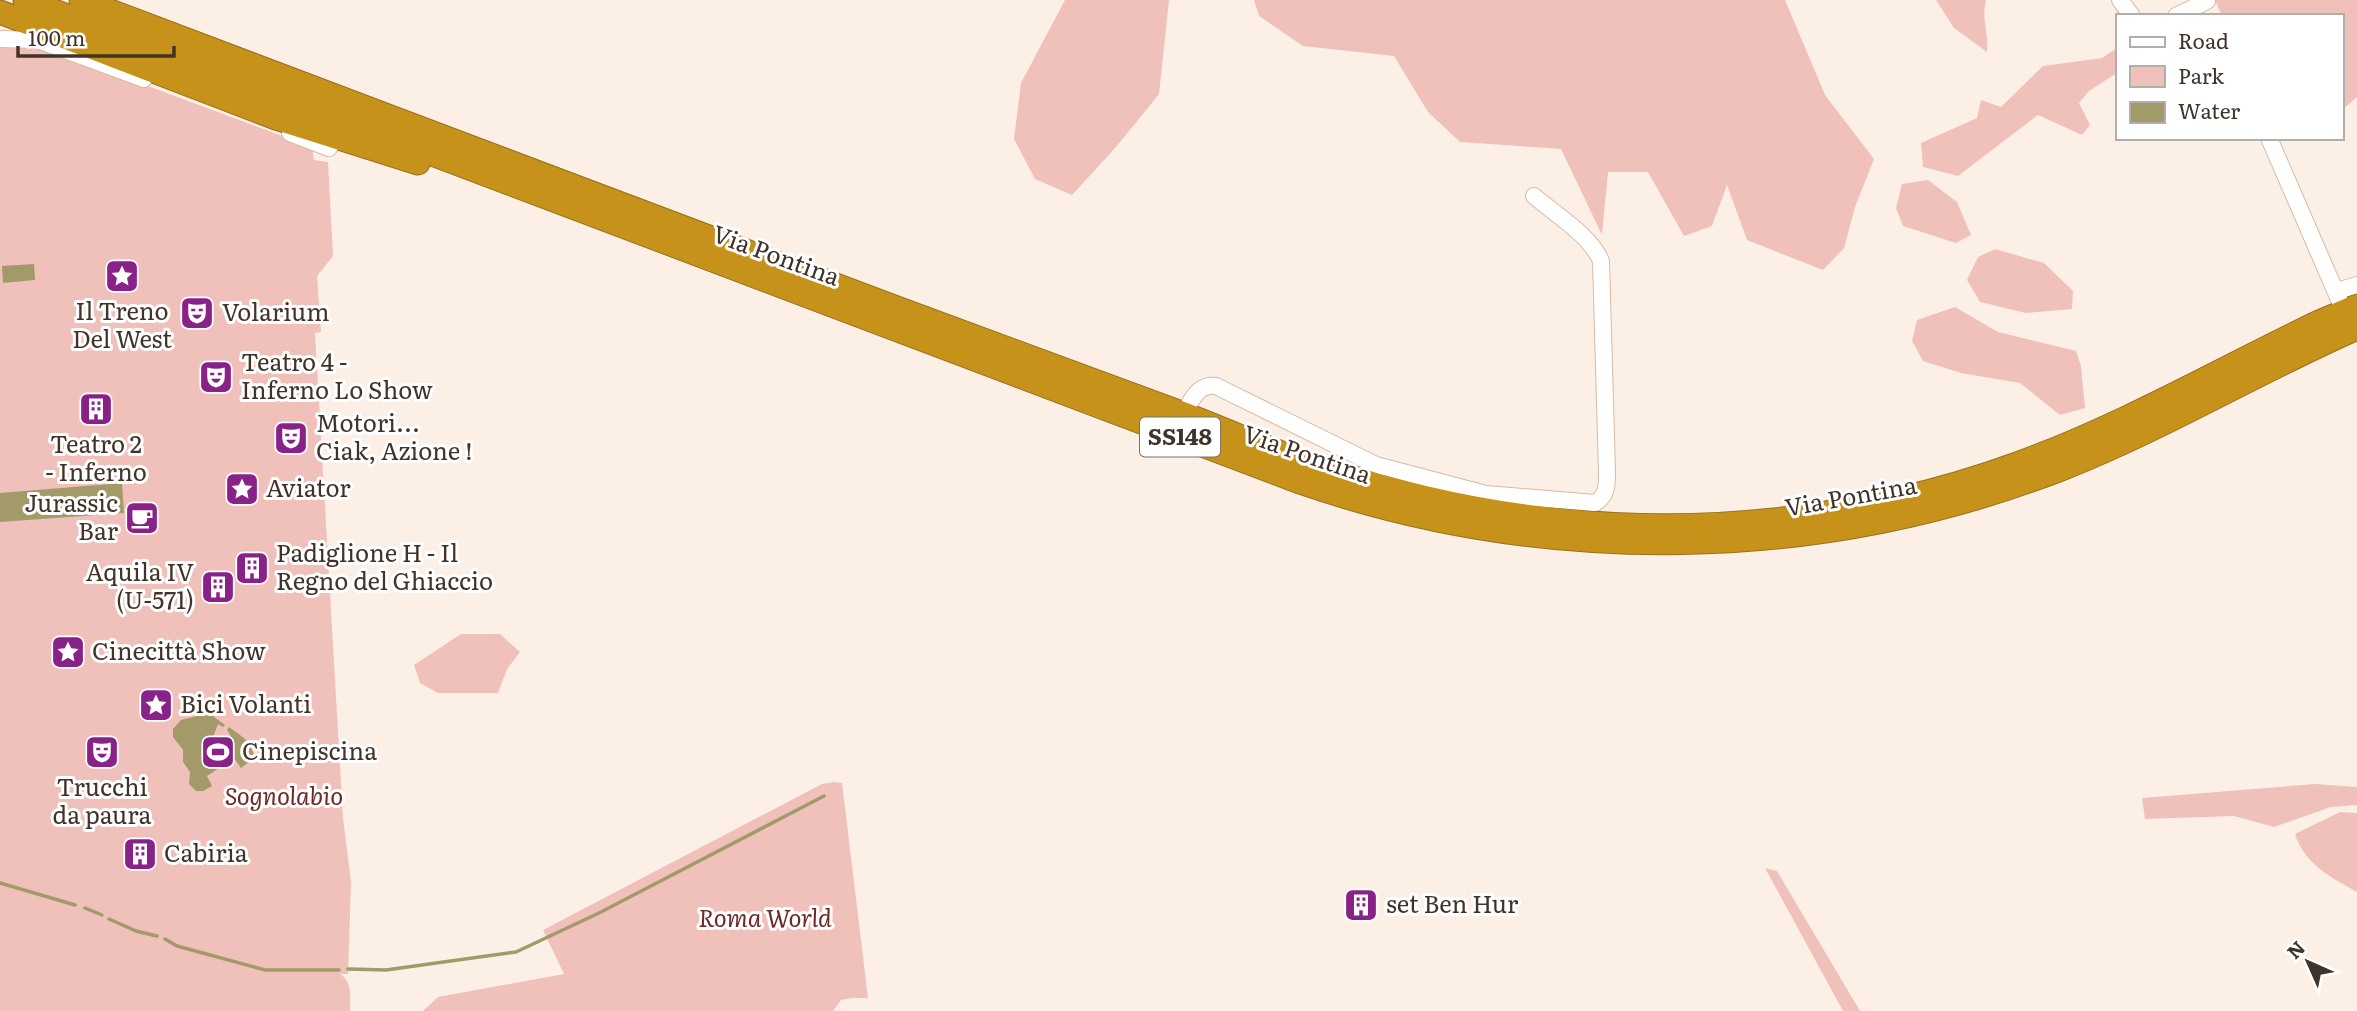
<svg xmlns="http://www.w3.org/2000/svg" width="2357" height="1011" font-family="Literata,serif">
  <rect width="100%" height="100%" fill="#fcf0e6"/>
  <!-- green -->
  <path fill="#f0c0bb" d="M 1065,0 L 1169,0 L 1159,94 L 1116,147 L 1072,195 L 1035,179 L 1014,139 L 1021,83 Z
    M 1254,0 L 1785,0 L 1825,95 L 1874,159 L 1855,207 L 1844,248 L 1823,270 L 1747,240 L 1727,185 L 1712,226 L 1684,236 L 1648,172 L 1608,172 L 1602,235 L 1561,149 L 1460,142 L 1428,112 L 1394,56 L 1303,46 L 1259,16 Z
    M 1936,0 L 1986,0 C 1981,20 1989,32 1987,52 L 1954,28 Z
    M 2215,0 L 2357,0 L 2357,97 L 2341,111 L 2341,16 L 2222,16 Z
    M 38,45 L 312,147 L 314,160 L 328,162 L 333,256 L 317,276 L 321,332 L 315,333 L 343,818 L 351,882 L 348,974 L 340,974 C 353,982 350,998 350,1011 L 0,1011 L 0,46 Z
    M 2117,48 L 2117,73 L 2089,91 L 2079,103 L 2090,125 L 2082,135 L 2038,115 L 1958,176 L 1923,167 L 1921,143 L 1977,118 L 1981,100 L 2001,107 L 2043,66 L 2102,58 Z
    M 1928,180 L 1957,202 L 1971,235 L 1956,243 L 1903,226 L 1896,208 L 1902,184 Z
    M 1995,249 L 2044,263 L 2073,291 L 2072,309 L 2026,313 L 1980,302 L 1967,280 L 1978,257 Z
    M 1955,307 L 1998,332 L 2076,351 L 2081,366 L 2085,408 L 2060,415 L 2020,383 L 1961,373 L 1923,361 L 1912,341 L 1917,320 Z
    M 461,634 L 500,634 L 520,652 L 507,669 L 498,693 L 438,693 L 420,683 L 414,665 Z
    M 834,782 L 842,783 L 868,998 L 852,998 L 841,1000 L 833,1011 L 423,1011 L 438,997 L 564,974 L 543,930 L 822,784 Z
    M 2315,784 L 2357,787 L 2357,805 L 2331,807 L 2274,827 L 2234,816 L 2145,819 L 2142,798 Z
    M 2340,812 L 2357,813 L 2357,892 C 2331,877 2305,865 2295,834 Z
    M 1765,868 L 1777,871 L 1860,1011 L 1843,1011 Z"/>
  <!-- water -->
  <path fill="#a29a69" d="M 34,264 L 35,280 L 3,283 L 2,266 Z
    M 122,483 L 124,513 L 0,522 L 0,493 Z
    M 209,713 L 225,725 L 223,727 L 218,724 L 213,737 L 215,742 L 220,746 L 231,736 L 227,730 L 229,727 C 241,736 252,741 254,758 L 241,768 L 234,758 L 207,776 L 212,786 L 203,791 L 196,791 L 189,784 L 190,772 L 183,762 L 183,750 L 173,737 L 173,729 L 181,720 Z"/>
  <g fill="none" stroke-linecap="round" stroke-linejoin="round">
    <!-- stream -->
    <path stroke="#a29a69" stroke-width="3.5" d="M 0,883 L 75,905
      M 85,908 L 102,915
      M 109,919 L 136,931 L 157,936
      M 165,939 L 177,946 L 265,970 L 339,970
      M 348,969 L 386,970 L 516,952 L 599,913 L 824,796"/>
    <!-- minor-tunnel -->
    <path stroke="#d6cac0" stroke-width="16" stroke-dasharray="16 8" stroke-linecap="butt" d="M 87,818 L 88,824"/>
    <!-- minor casing -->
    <g stroke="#d7baa2" stroke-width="18">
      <path id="minor" d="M 2120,0 L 2132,16
        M 2176,16 L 2207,1
        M 0,39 L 38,40 L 144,79
        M 290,133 L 329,148 L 336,138
        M 2269,138 L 2344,311
        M 2337,291 L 2357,285
        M 1183,414 C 1192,400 1198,383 1216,386 L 1376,465 L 1486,494 L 1595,503 C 1607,496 1607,486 1607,473 L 1601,261 C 1591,236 1555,214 1534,196"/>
    </g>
    <!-- highway casing -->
    <g stroke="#97711f" stroke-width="25">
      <path id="highway" d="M 25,0 L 1300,482 C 1545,567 1819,563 2061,469 C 2163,429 2257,372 2357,328
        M 81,0 C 352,102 623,206 894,307 C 990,343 1087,378 1184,414 C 1232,432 1279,454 1328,470 C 1471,518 1624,536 1774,520 C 1856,511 1940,492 2017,464 C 2122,426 2219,370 2319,322 L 2357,306
        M 0,12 L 276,118 L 418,163"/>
    </g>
    <!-- minor -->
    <use href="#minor" stroke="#fff" stroke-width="16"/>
    <!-- highway -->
    <use href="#highway" stroke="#c69219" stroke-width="23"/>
  </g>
  <!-- icons -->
  <defs>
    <g id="sight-square" transform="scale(1.75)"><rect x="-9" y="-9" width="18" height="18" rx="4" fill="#882289" stroke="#fff"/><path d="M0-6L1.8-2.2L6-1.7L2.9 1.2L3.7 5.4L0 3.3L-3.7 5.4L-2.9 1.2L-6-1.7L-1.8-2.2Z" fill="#fff"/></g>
    <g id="theatre-square" transform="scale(1.75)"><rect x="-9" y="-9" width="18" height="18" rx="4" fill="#882289" stroke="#fff"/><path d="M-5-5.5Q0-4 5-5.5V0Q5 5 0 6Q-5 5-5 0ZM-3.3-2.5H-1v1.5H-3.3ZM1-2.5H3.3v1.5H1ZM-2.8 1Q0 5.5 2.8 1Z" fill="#fff"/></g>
    <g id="building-square" transform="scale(1.75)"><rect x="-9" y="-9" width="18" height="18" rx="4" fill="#882289" stroke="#fff"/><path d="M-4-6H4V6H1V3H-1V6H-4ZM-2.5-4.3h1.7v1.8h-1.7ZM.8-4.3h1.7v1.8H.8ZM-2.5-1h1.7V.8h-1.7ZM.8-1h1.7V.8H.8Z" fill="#fff"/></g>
    <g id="cafe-square" transform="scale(1.75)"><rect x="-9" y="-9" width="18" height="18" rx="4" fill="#882289" stroke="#fff"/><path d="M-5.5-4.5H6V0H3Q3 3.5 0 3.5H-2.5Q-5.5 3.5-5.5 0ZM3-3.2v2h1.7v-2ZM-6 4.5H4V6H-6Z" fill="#fff"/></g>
    <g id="stadium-square" transform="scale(1.75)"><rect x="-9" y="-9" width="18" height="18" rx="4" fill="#882289" stroke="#fff"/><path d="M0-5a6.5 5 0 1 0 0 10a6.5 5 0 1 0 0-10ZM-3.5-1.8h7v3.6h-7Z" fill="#fff"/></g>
  </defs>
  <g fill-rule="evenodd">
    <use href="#sight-square" x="122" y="276"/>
    <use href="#theatre-square" x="197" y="313"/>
    <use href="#theatre-square" x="216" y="377"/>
    <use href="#building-square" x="96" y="409"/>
    <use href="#theatre-square" x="291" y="438"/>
    <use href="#sight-square" x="242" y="489"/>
    <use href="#cafe-square" x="142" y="518"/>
    <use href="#building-square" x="252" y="568"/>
    <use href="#building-square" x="218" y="587"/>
    <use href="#sight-square" x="68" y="652"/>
    <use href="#sight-square" x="156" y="705"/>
    <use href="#theatre-square" x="102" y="752"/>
    <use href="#stadium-square" x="218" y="752"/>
    <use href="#building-square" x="140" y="854"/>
    <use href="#building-square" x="1361" y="905"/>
  </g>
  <g text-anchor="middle" stroke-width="6" stroke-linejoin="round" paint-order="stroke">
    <!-- shield labels -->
    <rect fill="#fff" stroke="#79716a" stroke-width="2" x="1140" y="417.5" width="80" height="39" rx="5"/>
    <g font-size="23" font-weight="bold" fill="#40342a">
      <text x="1180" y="445">SS148</text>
    </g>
    <!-- street labels -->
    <g font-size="24" fill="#40342a" stroke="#fff">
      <text transform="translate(776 256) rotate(20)" y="8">Via Pontina</text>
      <text transform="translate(1307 455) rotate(19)" y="8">Via Pontina</text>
      <text transform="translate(1851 497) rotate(-10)" y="8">Via Pontina</text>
    </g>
    <!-- poi labels -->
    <g font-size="24" fill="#40342a" stroke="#fff" text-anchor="start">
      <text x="122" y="320" text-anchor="middle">Il Treno<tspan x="122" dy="28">Del West</tspan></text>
      <text x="222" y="321">Volarium</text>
      <text x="241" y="371">Teatro 4 -<tspan x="241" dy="28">Inferno Lo Show</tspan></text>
      <text x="316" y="432">Motori...<tspan x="316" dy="28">Ciak, Azione !</tspan></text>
      <text x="96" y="453" text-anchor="middle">Teatro 2<tspan x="96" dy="28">- Inferno</tspan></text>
      <text x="266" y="497">Aviator</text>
      <text x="118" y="512" text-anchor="end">Jurassic<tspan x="118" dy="28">Bar</tspan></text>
      <text x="276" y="562">Padiglione H - Il<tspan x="276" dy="28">Regno del Ghiaccio</tspan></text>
      <text x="194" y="581" text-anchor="end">Aquila IV<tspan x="194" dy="28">(U-571)</tspan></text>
      <text x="92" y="660">Cinecittà Show</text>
      <text x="180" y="713">Bici Volanti</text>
      <text x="242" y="760">Cinepiscina</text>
      <text x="102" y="796" text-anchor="middle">Trucchi<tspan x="102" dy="28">da paura</tspan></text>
      <text x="164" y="862">Cabiria</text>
      <text x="1386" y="913">set Ben Hur</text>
    </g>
    <!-- park labels -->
    <g font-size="24" font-style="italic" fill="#6f2a28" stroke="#fff">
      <text x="284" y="805">Sognolabio</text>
      <text x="765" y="927">Roma World</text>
    </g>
  </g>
  <!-- legend -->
  <rect x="2116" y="14" width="228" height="126" fill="#ffffff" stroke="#b3aeaa" stroke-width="2"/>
  <rect x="2130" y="37" width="35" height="10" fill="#ffffff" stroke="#b3aeaa" stroke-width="2"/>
  <text x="2178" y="49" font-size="21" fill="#40342a">Road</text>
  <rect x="2130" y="66" width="35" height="21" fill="#f0c0bb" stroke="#b3aeaa" stroke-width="2"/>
  <text x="2178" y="84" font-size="21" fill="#40342a">Park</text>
  <rect x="2130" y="102" width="35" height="21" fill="#a29a69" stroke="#b3aeaa" stroke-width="2"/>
  <text x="2178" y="119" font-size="21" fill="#40342a">Water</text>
  <!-- north arrow -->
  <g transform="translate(2308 962) rotate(315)" stroke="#ffffff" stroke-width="5" paint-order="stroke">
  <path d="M0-5L12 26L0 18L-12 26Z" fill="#40342a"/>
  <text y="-10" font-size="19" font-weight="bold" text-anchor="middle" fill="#40342a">N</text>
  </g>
  <!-- scale -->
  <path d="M18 46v10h156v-10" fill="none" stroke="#40342a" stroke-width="3.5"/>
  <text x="28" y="46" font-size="21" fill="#40342a" stroke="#ffffff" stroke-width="5" paint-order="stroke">100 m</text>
</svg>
